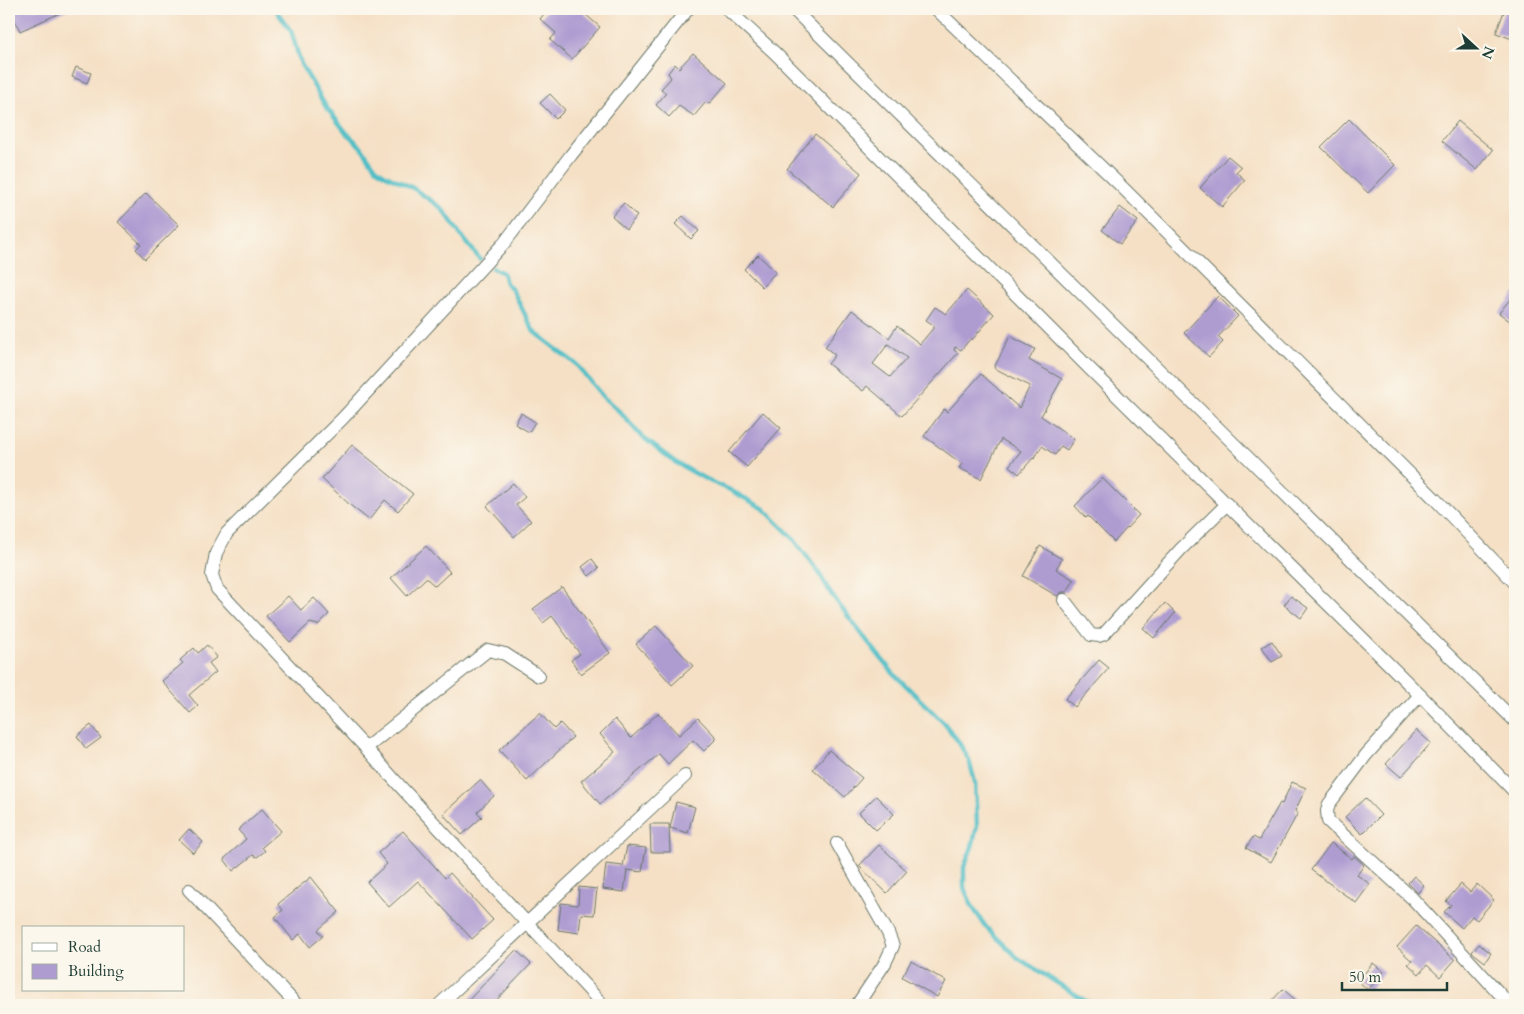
<svg xmlns="http://www.w3.org/2000/svg" width="1524" height="1014" font-family="Cardo,serif">
  <rect width="100%" height="100%" fill="#fbf7ec"/>
  <filter id="ink" filterUnits="userSpaceOnUse"><feTurbulence type="fractalNoise" baseFrequency=".02" numOctaves="2"/><feDisplacementMap in="SourceGraphic" scale="10" xChannelSelector="R" yChannelSelector="G"/><feConvolveMatrix kernelMatrix="1 2 1 2 8 2 1 2 1" color-interpolation-filters="sRGB"/></filter>
  <filter id="wash" filterUnits="userSpaceOnUse"><feTurbulence type="fractalNoise" baseFrequency=".0096" numOctaves="4" result="noise"/><feDisplacementMap in="SourceGraphic" scale="20" xChannelSelector="R" yChannelSelector="G"/><feGaussianBlur stdDeviation="1.12" result="paint"/><feColorMatrix in="noise" values="0 0 0 0 0 0 0 0 0 0 0 0 0 0 0 0 0 1.4 0 .05"/><feComposite in="paint" operator="in"/></filter>
  <g filter="url(#wash)">
    <rect width="100%" height="100%" fill="#f5e0c5"/>
    <g fill="none" stroke-linecap="round" stroke-linejoin="round">
      <!-- stream -->
      <path stroke="#50bec6" stroke-width="4.5" d="M 275,9 L 291,31 L 301,64 L 326,107 L 346,132 L 361,147 L 376,168 L 384,174 L 413,188 L 440,207 L 447,215 L 460,234 L 480,259
        M 493,268 L 503,273 L 506,283 L 513,291 L 534,332 L 576,364 L 603,397 L 620,412 L 641,436 L 675,462 L 707,480 L 728,489 L 763,508 L 793,538 L 819,573 L 831,594 L 864,637 L 893,673 L 944,723 L 958,741 L 969,760 L 975,782 L 977,826 L 972,847 L 964,867 L 964,888 L 973,908 L 986,927 L 1018,958 L 1092,1005"/>
    </g>
    <g id="blocks">
      <!-- building -->
      <path fill="#ae9cd1" fill-rule="evenodd" d="M 10,9 L 69,9 L 20,31 Z
        M 548,9 L 579,9 L 600,27 L 572,59 L 550,40 L 556,33 L 540,19 Z
        M 1505,9 L 1515,9 L 1515,40 L 1496,33 Z
        M 693,53 L 727,83 L 709,104 L 706,102 L 694,116 L 679,106 L 669,117 L 656,105 L 666,93 L 661,89 L 671,78 L 668,73 L 675,64 L 679,68 Z
        M 76,67 L 91,73 L 87,83 L 72,77 Z
        M 550,94 L 565,110 L 556,119 L 540,103 Z
        M 1349,119 L 1395,165 L 1368,193 L 1321,147 Z
        M 1458,121 L 1493,150 L 1477,170 L 1442,141 Z
        M 815,134 L 861,173 L 833,207 L 787,169 Z
        M 1228,156 L 1241,167 L 1236,172 L 1245,180 L 1222,207 L 1200,188 Z
        M 146,193 L 179,225 L 145,259 L 136,249 L 141,244 L 118,222 Z
        M 624,203 L 637,216 L 626,229 L 612,216 Z
        M 1120,207 L 1138,221 L 1120,244 L 1102,230 Z
        M 683,216 L 699,231 L 691,239 L 675,224 Z
        M 758,255 L 776,272 L 762,287 L 744,269 Z
        M 967,290 L 994,314 L 972,340 L 971,338 L 961,350 L 955,347 L 954,350 L 958,353 L 902,416 L 867,386 L 863,391 L 828,364 L 835,355 L 825,347 L 852,310 L 889,338 L 897,326 L 920,344 L 935,326 L 926,320 L 935,307 L 946,314 ZM 888,344 L 907,358 L 890,377 L 873,364 Z
        M 1515,293 L 1515,325 L 1499,313 Z
        M 1218,296 L 1238,316 L 1218,337 L 1223,342 L 1209,357 L 1184,333 Z
        M 1010,336 L 1035,349 L 1029,360 L 1062,379 L 1041,416 L 1074,439 L 1067,450 L 1061,446 L 1055,455 L 1042,446 L 1034,459 L 1033,458 L 1019,474 L 1009,466 L 1021,451 L 1001,439 L 981,479 L 959,468 L 962,464 L 924,436 L 944,409 L 947,412 L 981,374 L 1019,408 L 1030,386 L 994,368 Z
        M 763,412 L 781,428 L 747,467 L 729,452 Z
        M 521,413 L 535,422 L 529,432 L 515,424 Z
        M 352,445 L 413,494 L 398,511 L 385,500 L 369,520 L 350,505 L 322,479 Z
        M 1102,478 L 1139,515 L 1114,542 L 1088,516 L 1086,518 L 1075,506 Z
        M 513,483 L 525,497 L 516,505 L 531,521 L 514,537 L 487,506 Z
        M 426,546 L 450,572 L 435,586 L 426,578 L 407,596 L 391,578 Z
        M 1040,546 L 1062,559 L 1056,569 L 1074,580 L 1067,592 L 1062,592 L 1057,596 L 1023,576 Z
        M 592,559 L 599,568 L 589,576 L 582,567 Z
        M 562,587 L 610,653 L 581,674 L 571,660 L 580,654 L 552,616 L 543,623 L 533,609 Z
        M 288,596 L 301,610 L 314,598 L 329,614 L 318,625 L 310,623 L 290,642 L 266,616 Z
        M 1291,596 L 1308,608 L 1301,618 L 1284,605 Z
        M 1165,603 L 1175,613 L 1154,638 L 1143,628 Z
        M 656,626 L 693,666 L 672,685 L 636,644 Z
        M 1272,641 L 1282,656 L 1272,662 L 1262,647 Z
        M 207,645 L 217,657 L 209,663 L 216,672 L 189,695 L 198,706 L 190,713 L 162,681 L 183,663 L 180,660 L 194,648 L 198,653 Z
        M 1099,660 L 1109,668 L 1075,707 L 1065,699 Z
        M 540,713 L 554,729 L 560,723 L 573,737 L 527,781 L 499,750 Z
        M 658,713 L 679,735 L 698,718 L 717,738 L 704,751 L 693,740 L 668,764 L 659,754 L 600,804 L 581,781 L 615,752 L 600,734 L 615,719 L 631,738 Z
        M 91,725 L 101,738 L 86,749 L 77,736 Z
        M 1416,730 L 1431,743 L 1401,777 L 1386,764 Z
        M 829,750 L 862,778 L 845,797 L 813,769 Z
        M 480,780 L 494,796 L 477,812 L 482,817 L 462,835 L 443,814 Z
        M 1292,782 L 1306,788 L 1295,811 L 1298,813 L 1271,862 L 1246,848 L 1253,837 L 1259,840 L 1280,803 L 1282,804 Z
        M 876,796 L 894,814 L 876,830 L 859,813 Z
        M 1365,798 L 1381,815 L 1362,834 L 1345,817 Z
        M 676,802 L 695,807 L 688,833 L 670,828 Z
        M 262,809 L 281,831 L 262,847 L 265,851 L 257,857 L 253,855 L 233,871 L 224,859 L 246,839 L 238,830 Z
        M 650,824 L 669,824 L 670,852 L 651,852 Z
        M 189,829 L 203,842 L 193,853 L 179,840 Z
        M 403,831 L 445,878 L 450,873 L 493,920 L 472,939 L 418,881 L 389,907 L 367,882 L 387,864 L 378,853 Z
        M 1331,843 L 1352,859 L 1354,856 L 1364,865 L 1357,875 L 1370,884 L 1356,903 L 1311,870 Z
        M 879,845 L 907,871 L 887,893 L 859,866 Z
        M 627,846 L 646,848 L 642,872 L 627,870 L 624,892 L 603,889 L 606,864 L 623,866 Z
        M 1414,876 L 1424,885 L 1418,893 L 1408,883 Z
        M 311,877 L 339,912 L 318,930 L 323,936 L 310,947 L 300,934 L 293,940 L 275,917 L 283,910 L 278,904 Z
        M 1461,884 L 1470,892 L 1477,884 L 1494,900 L 1477,920 L 1472,916 L 1462,928 L 1444,912 L 1451,905 L 1446,901 Z
        M 579,887 L 597,889 L 594,915 L 581,914 L 579,933 L 558,930 L 561,903 L 578,905 Z
        M 1416,926 L 1455,960 L 1440,977 L 1427,965 L 1419,974 L 1408,964 L 1412,961 L 1397,947 Z
        M 1479,944 L 1491,953 L 1485,962 L 1472,952 Z
        M 516,950 L 531,964 L 492,1005 L 464,1005 Z
        M 911,961 L 946,981 L 937,997 L 902,977 Z
        M 1373,963 L 1384,972 L 1368,990 L 1358,981 Z
        M 1283,989 L 1301,1005 L 1268,1005 Z"/>
    </g>
  </g>
  <g filter="url(#ink)">
    <use href="#blocks" fill-opacity="0" stroke="#6a7667" stroke-width="1"/>
    <g fill="none" stroke-linecap="round" stroke-linejoin="round">
      <!-- street casing -->
      <g stroke="#6a7667" stroke-width="14">
        <path id="street" d="M 727,9 L 775,53 L 1088,367 L 1420,695 L 1515,792
          M 793,9 L 1515,721
          M 936,9 L 1120,185 L 1435,499 L 1515,583
          M 1064,600 L 1091,635 L 1099,636 L 1104,634 L 1181,549 L 1227,504
          M 1420,695 L 1366,755 L 1339,791 L 1329,804 L 1327,811 L 1328,821 L 1412,898 L 1509,1004 L 1513,1005
          M 366,748 L 488,650 L 505,654 L 539,676
          M 837,843 L 888,933 L 893,946 L 885,963 L 857,1005
          M 189,890 L 297,1005
          M 439,1005 L 685,776
          M 603,1005 L 399,785 L 366,748 L 217,589 L 212,575 L 216,553 L 227,533 L 343,418 L 505,242 L 571,155 L 688,9"/>
      </g>
      <!-- street -->
      <use href="#street" stroke="#fff" stroke-width="12"/>
    </g>
  </g>
  <!-- margin -->
  <rect width="1524" height="1014" fill="none" stroke="#fbf7ec" stroke-width="30"/>
  <!-- legend -->
  <rect x="22" y="926" width="162" height="65" fill="#fbf7ec" stroke="#a3ada2"/>
  <rect x="32" y="943" width="25" height="8" fill="#ffffff" stroke="#a3ada2"/>
  <text x="68" y="952" font-size="15" fill="#1f3d34">Road</text>
  <rect x="32" y="964" width="25" height="15" fill="#ae9cd1" stroke="#a3ada2"/>
  <text x="68" y="976" font-size="15" fill="#1f3d34">Building</text>
  <!-- north arrow -->
  <g transform="translate(1476 48) rotate(111)" stroke="#fbf7ec" stroke-width="4" paint-order="stroke">
  <path d="M0-4L9 19L0 12L-9 19Z" fill="#1f3d34"/>
  <text y="-8" font-size="14" font-weight="bold" text-anchor="middle" fill="#1f3d34">N</text>
  </g>
  <!-- scale -->
  <path d="M1342 982v8h105v-8" fill="none" stroke="#1f3d34" stroke-width="2.5"/>
  <text x="1349" y="982" font-size="15" fill="#1f3d34" stroke="#fbf7ec" stroke-width="4" paint-order="stroke">50 m</text>
</svg>
